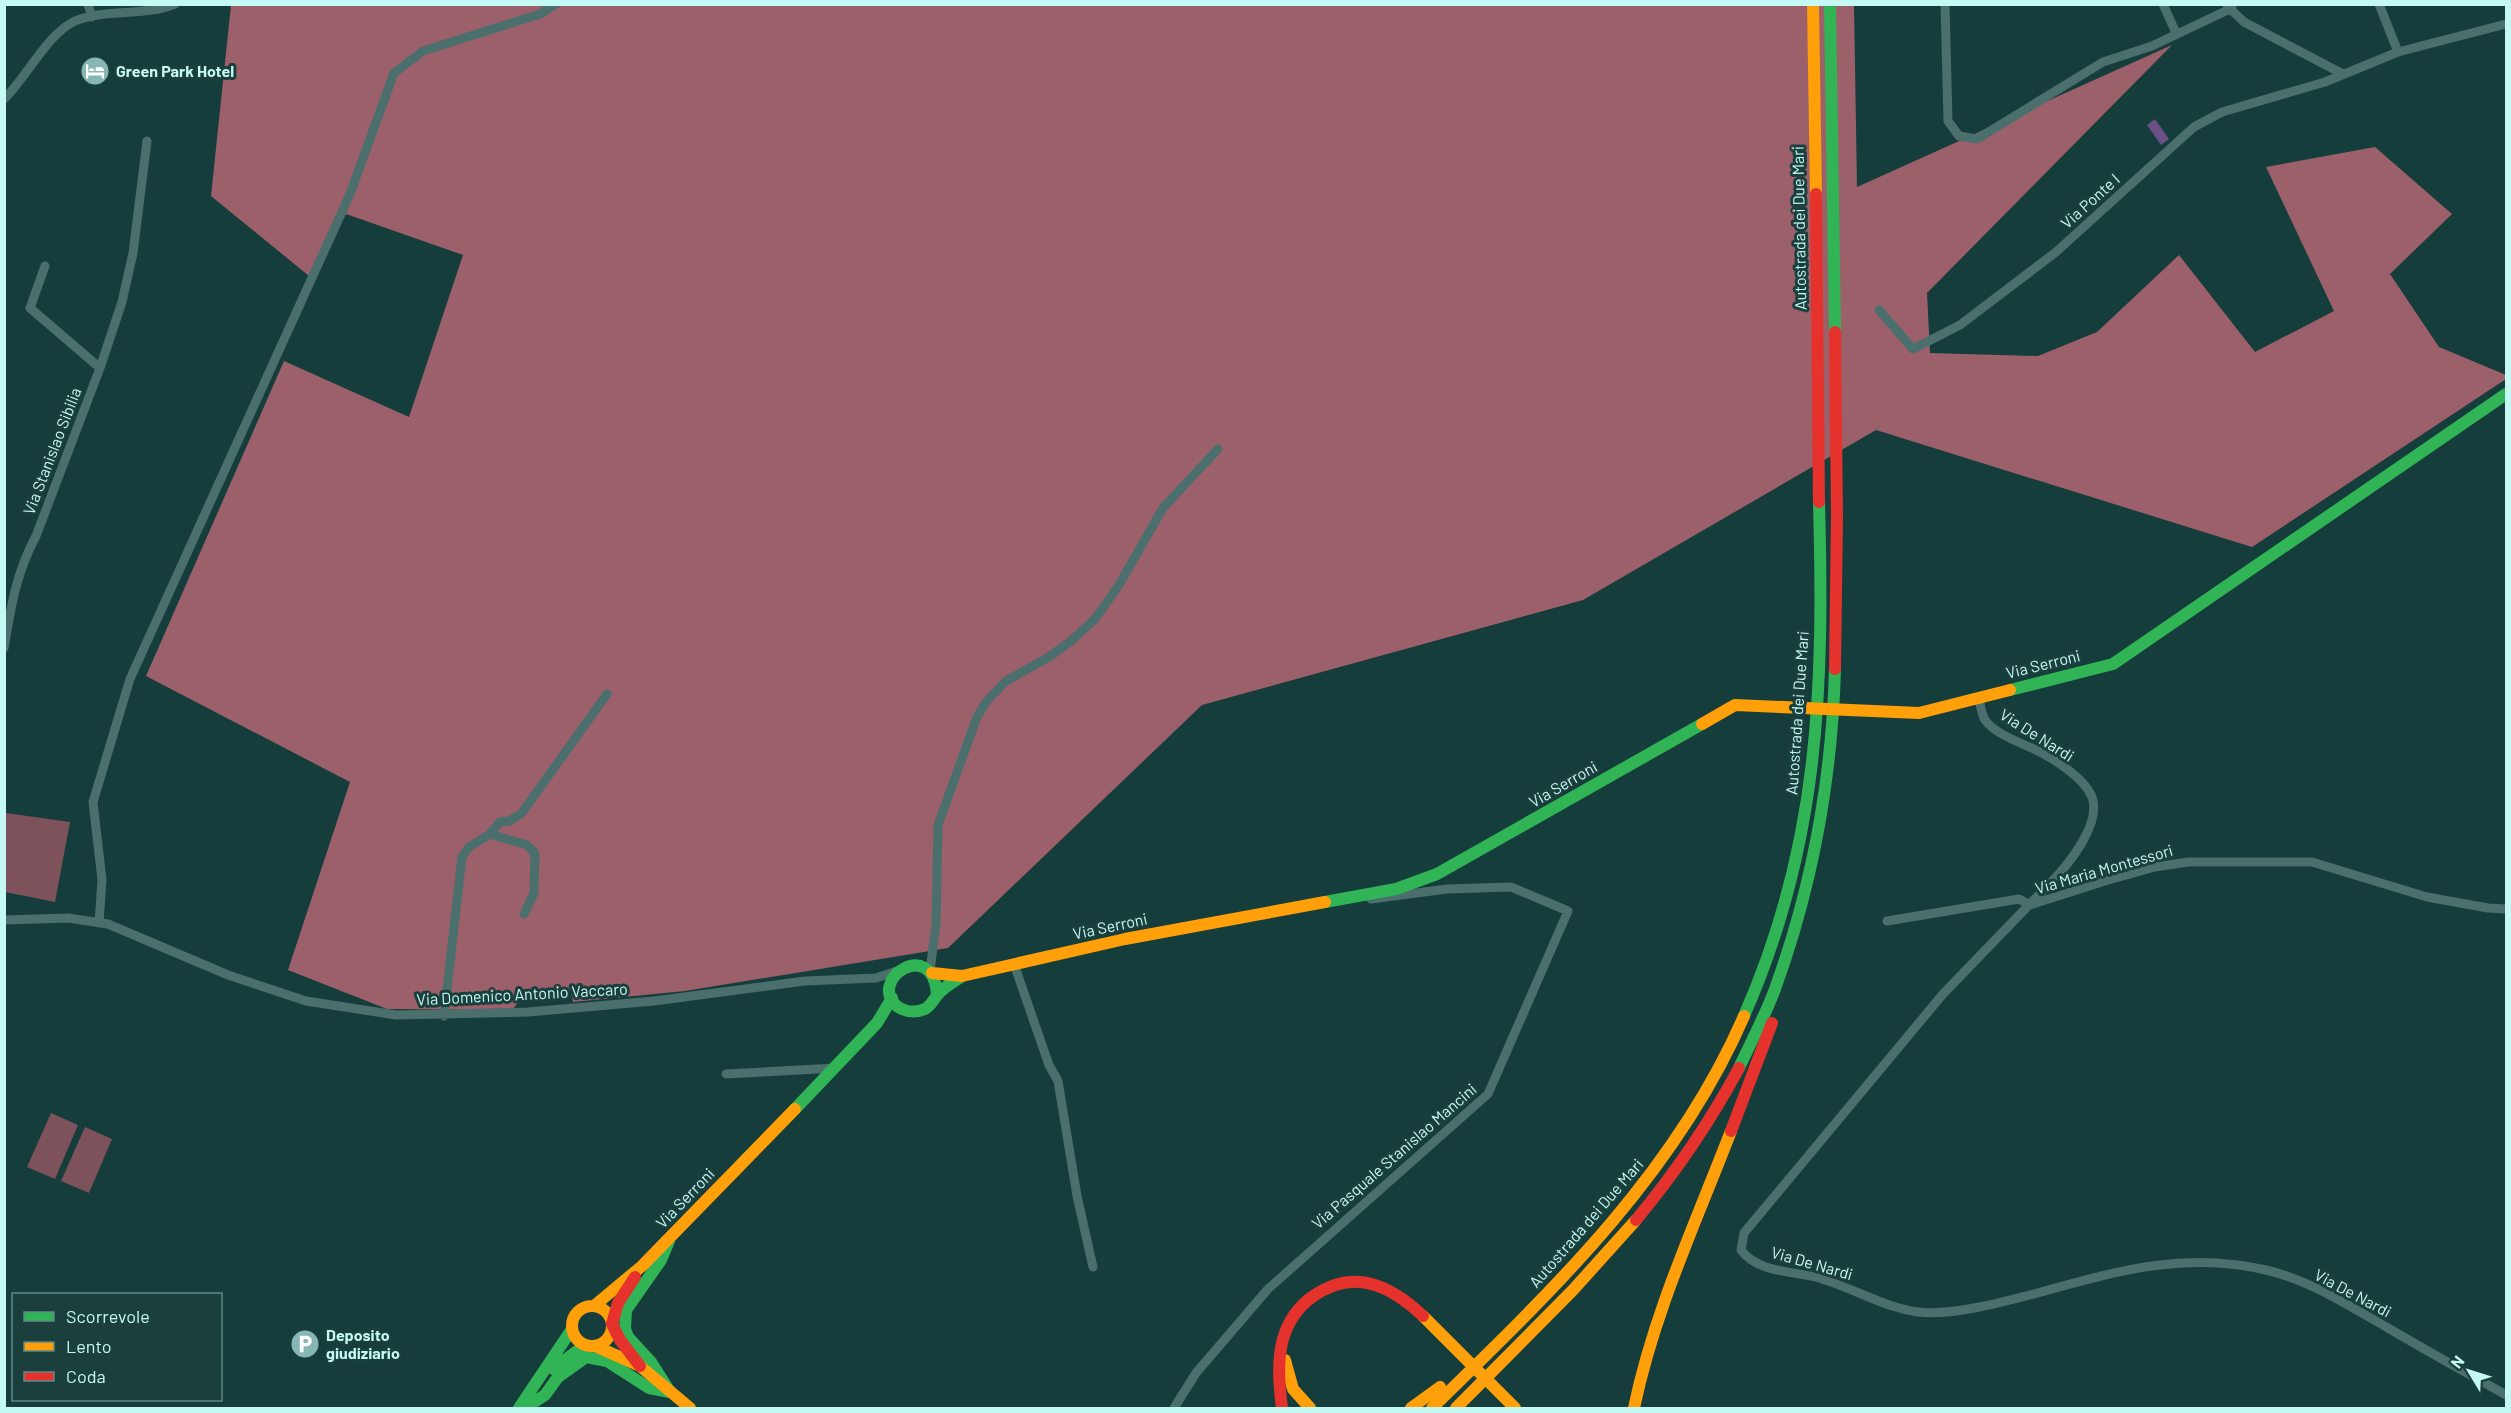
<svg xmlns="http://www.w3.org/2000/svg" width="2511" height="1413" font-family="Barlow,sans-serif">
  <rect width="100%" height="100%" fill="#153d3b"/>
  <!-- green -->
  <path fill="#7e525a" d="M 6,813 L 70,822 L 55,902 L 5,892 Z
    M 51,1113 L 78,1125 L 55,1179 L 27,1167 Z
    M 85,1127 L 112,1139 L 89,1193 L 61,1181 Z"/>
  <!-- forest -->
  <path fill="#9c606b" d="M 231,5 L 1854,5 L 1857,187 L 2172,45 L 1927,293 L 1930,353 L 2038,356 L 2097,332 L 2179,255 L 2255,352 L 2334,311 L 2266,167 L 2375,147 L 2452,214 L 2390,274 L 2439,347 L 2506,375 L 2506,379 L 2252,547 L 1876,430 L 1583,600 L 1202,705 L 948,948 L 685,991 L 573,1002 L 571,991 L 522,998 L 512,1010 L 387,1009 L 288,970 L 350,782 L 146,676 L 284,361 L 409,417 L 463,255 L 346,214 L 309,276 L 211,196 Z"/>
  <!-- water -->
  <path fill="#6b5087" d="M 2155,119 L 2169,139 L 2161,145 L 2147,125 Z"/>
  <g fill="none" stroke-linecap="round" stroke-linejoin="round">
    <!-- street -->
    <path stroke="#4b6f6c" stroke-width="9" d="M 88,4 L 92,17
      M 1945,4 L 1948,121 L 1959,136 L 1977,139 L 2103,62 L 2152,46 L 2232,8
      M 2163,4 L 2176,33
      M 2379,4 L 2398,52
      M 2227,6 L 2244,22 L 2343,74
      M 4,99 C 27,77 47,34 75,21 C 107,8 143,17 175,4
      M 1879,310 L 1913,349 L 1960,325 L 2056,252 L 2194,127 L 2222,112 L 2325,82 L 2398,52 L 2506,24
      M 100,368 L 122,302 L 133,253 L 147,141
      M 4,648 C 11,607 16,573 36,536 L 100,368 L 30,308 L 45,266
      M 1979,697 C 1980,704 1981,713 1985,720 C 1994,733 2018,742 2032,748 C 2051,757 2084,777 2092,797 C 2101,822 2073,858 2058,875 L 1943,994 L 1744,1233 L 1741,1250 C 1757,1272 1791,1271 1815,1277 C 1850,1286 1882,1307 1918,1312 C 1950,1316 1999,1303 2030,1295 C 2111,1273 2181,1250 2266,1270 C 2310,1280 2349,1306 2388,1328 C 2427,1351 2467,1373 2506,1395
      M 490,834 L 527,845 L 535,853 L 534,893 L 524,914
      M 4,920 L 68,918 L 108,924 L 228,975 L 306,1001 L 396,1015 L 528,1012 L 654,1001 L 805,981 L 876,978 L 897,971
      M 1887,921 L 2019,899 L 2030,905 L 2105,881 L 2155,867 L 2188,862 L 2312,862 L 2427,897 L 2488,908 L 2506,909
      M 99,923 L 102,880 L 93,802 L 130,679 L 350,194 L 394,73 L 423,51 L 540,14 L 556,4
      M 1014,964 L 1049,1065 L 1058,1081 L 1077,1196 L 1093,1267
      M 930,971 L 936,924 L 938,825 L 977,717 L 986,702 L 1006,681 L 1049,657 L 1071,641 L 1095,619 L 1119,585 L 1163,508 L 1218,449
      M 444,1016 L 462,857 L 469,847 L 490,834 L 500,822 L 509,821 L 521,814 L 607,694
      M 726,1074 L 835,1068
      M 1174,1408 L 1196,1373 L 1268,1289 L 1488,1094 L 1568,911 L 1511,887 L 1447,889 L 1371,899"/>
    <!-- fast -->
    <path stroke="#30b455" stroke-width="12" d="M 1830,4 L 1835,332
      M 2010,690 L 2113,664 L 2506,394
      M 1325,902 L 1396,889 L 1437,874 L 1702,724
      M 937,995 C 933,935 865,981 898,1007 C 906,1012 916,1013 925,1009 C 932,1005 934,998 940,992 C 946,986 955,981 962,976
      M 1744,1016 C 1820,844 1824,686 1819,502
      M 1739,1068 C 1751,1042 1765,1016 1775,989 C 1812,887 1832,778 1835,669
      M 795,1109 L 877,1023 L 892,998
      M 669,1241 L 661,1260 L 626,1310 L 625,1329 L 628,1337 L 651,1362 L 670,1392
      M 553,1369 L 585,1345
      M 519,1408 L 572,1329
      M 525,1408 L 545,1395 L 558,1377 L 586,1357 L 607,1361 L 649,1388 L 670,1392"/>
    <!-- slow -->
    <path stroke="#ff9f0a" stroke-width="12" d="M 1813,4 L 1816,194
      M 1702,724 L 1735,705 L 1919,713 L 2010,690
      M 932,973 L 962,976 L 1125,939 L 1325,902
      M 594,1306 L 642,1266 L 795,1109
      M572 1326a20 20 0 1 1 40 0a20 20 0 1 1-40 0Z
      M 1423,1316 L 1515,1408
      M 595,1346 L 640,1366 L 690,1408
      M 1285,1360 L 1293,1389 L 1310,1408
      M 1411,1408 L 1440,1387
      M 1432,1408 C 1553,1290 1676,1173 1744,1016
      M 1456,1408 L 1573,1290 L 1636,1220
      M 1634,1408 C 1654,1312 1696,1222 1731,1131"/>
    <!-- jam -->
    <path stroke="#e5322d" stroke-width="12" d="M 1816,194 L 1819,502
      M 1835,332 L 1837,516 L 1835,669
      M 1731,1131 L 1772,1023
      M 1636,1220 C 1675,1173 1710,1122 1739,1068
      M 635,1277 L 618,1303 L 612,1324 L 620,1340 L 640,1366
      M 1282,1408 C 1279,1385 1277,1361 1283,1339 C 1288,1322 1298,1307 1312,1297 C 1353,1268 1389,1284 1423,1316"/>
  </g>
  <!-- icons -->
  <defs>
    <g id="hotel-disc" transform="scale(1.5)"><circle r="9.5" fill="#87b7b3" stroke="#1a3f3d"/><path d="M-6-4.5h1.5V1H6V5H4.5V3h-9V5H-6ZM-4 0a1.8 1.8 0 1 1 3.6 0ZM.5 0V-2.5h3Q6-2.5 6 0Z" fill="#fff"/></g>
    <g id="parking-disc" transform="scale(1.5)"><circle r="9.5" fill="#87b7b3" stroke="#1a3f3d"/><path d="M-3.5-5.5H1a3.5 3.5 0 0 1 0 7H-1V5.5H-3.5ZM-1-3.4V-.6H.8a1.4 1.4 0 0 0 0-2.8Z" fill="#fff"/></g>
  </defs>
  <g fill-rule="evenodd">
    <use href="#hotel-disc" x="95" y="71"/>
    <use href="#parking-disc" x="305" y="1344"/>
  </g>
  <g text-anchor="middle" stroke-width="6" stroke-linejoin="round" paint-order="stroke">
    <!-- poi labels -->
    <g font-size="16" font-weight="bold" fill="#c5f9f4" stroke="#1a3f3d" text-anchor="start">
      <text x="116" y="77">Green Park Hotel</text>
      <text x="326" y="1341">Deposito<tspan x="326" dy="18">giudiziario</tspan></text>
    </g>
    <!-- street labels -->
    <g font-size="16" fill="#c5f9f4" stroke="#1a3f3d">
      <text transform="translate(2090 201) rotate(-42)" y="6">Via Ponte I</text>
      <text transform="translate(1799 228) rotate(-91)" y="6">Autostrada dei Due Mari</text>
      <text transform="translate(52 451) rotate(-69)" y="6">Via Stanislao Sibilia</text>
      <text transform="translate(2043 664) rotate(-14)" y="6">Via Serroni</text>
      <text transform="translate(1797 713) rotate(-86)" y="6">Autostrada dei Due Mari</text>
      <text transform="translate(2037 735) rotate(32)" y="6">Via De Nardi</text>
      <text transform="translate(1563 784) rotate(-30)" y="6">Via Serroni</text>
      <text transform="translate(2104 869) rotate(-16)" y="6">Via Maria Montessori</text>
      <text transform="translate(1110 926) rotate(-12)" y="6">Via Serroni</text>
      <text transform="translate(522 994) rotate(-3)" y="6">Via Domenico Antonio Vaccaro</text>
      <text transform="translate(1394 1156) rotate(-41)" y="6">Via Pasquale Stanislao Mancini</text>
      <text transform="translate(685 1198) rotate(-46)" y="6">Via Serroni</text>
      <text transform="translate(1586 1223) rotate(-49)" y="6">Autostrada dei Due Mari</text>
      <text transform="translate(1812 1263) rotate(16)" y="6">Via De Nardi</text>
      <text transform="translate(2353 1293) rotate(28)" y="6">Via De Nardi</text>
    </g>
  </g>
  <!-- border -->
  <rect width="2511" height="1413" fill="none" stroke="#c5f9f4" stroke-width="12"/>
  <!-- legend -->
  <rect x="12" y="1293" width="210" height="108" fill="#1a3f3d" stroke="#5e8986" stroke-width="1.5"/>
  <rect x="24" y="1312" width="30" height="9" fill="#30b455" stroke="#5e8986" stroke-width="1.5"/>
  <text x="66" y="1323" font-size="18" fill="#c5f9f4">Scorrevole</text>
  <rect x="24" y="1342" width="30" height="9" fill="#ff9f0a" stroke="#5e8986" stroke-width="1.5"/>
  <text x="66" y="1353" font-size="18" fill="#c5f9f4">Lento</text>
  <rect x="24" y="1372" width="30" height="9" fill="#e5322d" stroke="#5e8986" stroke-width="1.5"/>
  <text x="66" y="1383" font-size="18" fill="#c5f9f4">Coda</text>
  <!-- north arrow -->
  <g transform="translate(2469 1371) rotate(308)" stroke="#1a3f3d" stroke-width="4.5" paint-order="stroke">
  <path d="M0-4.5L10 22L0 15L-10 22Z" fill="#c5f9f4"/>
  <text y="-9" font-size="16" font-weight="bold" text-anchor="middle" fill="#c5f9f4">N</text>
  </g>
</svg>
